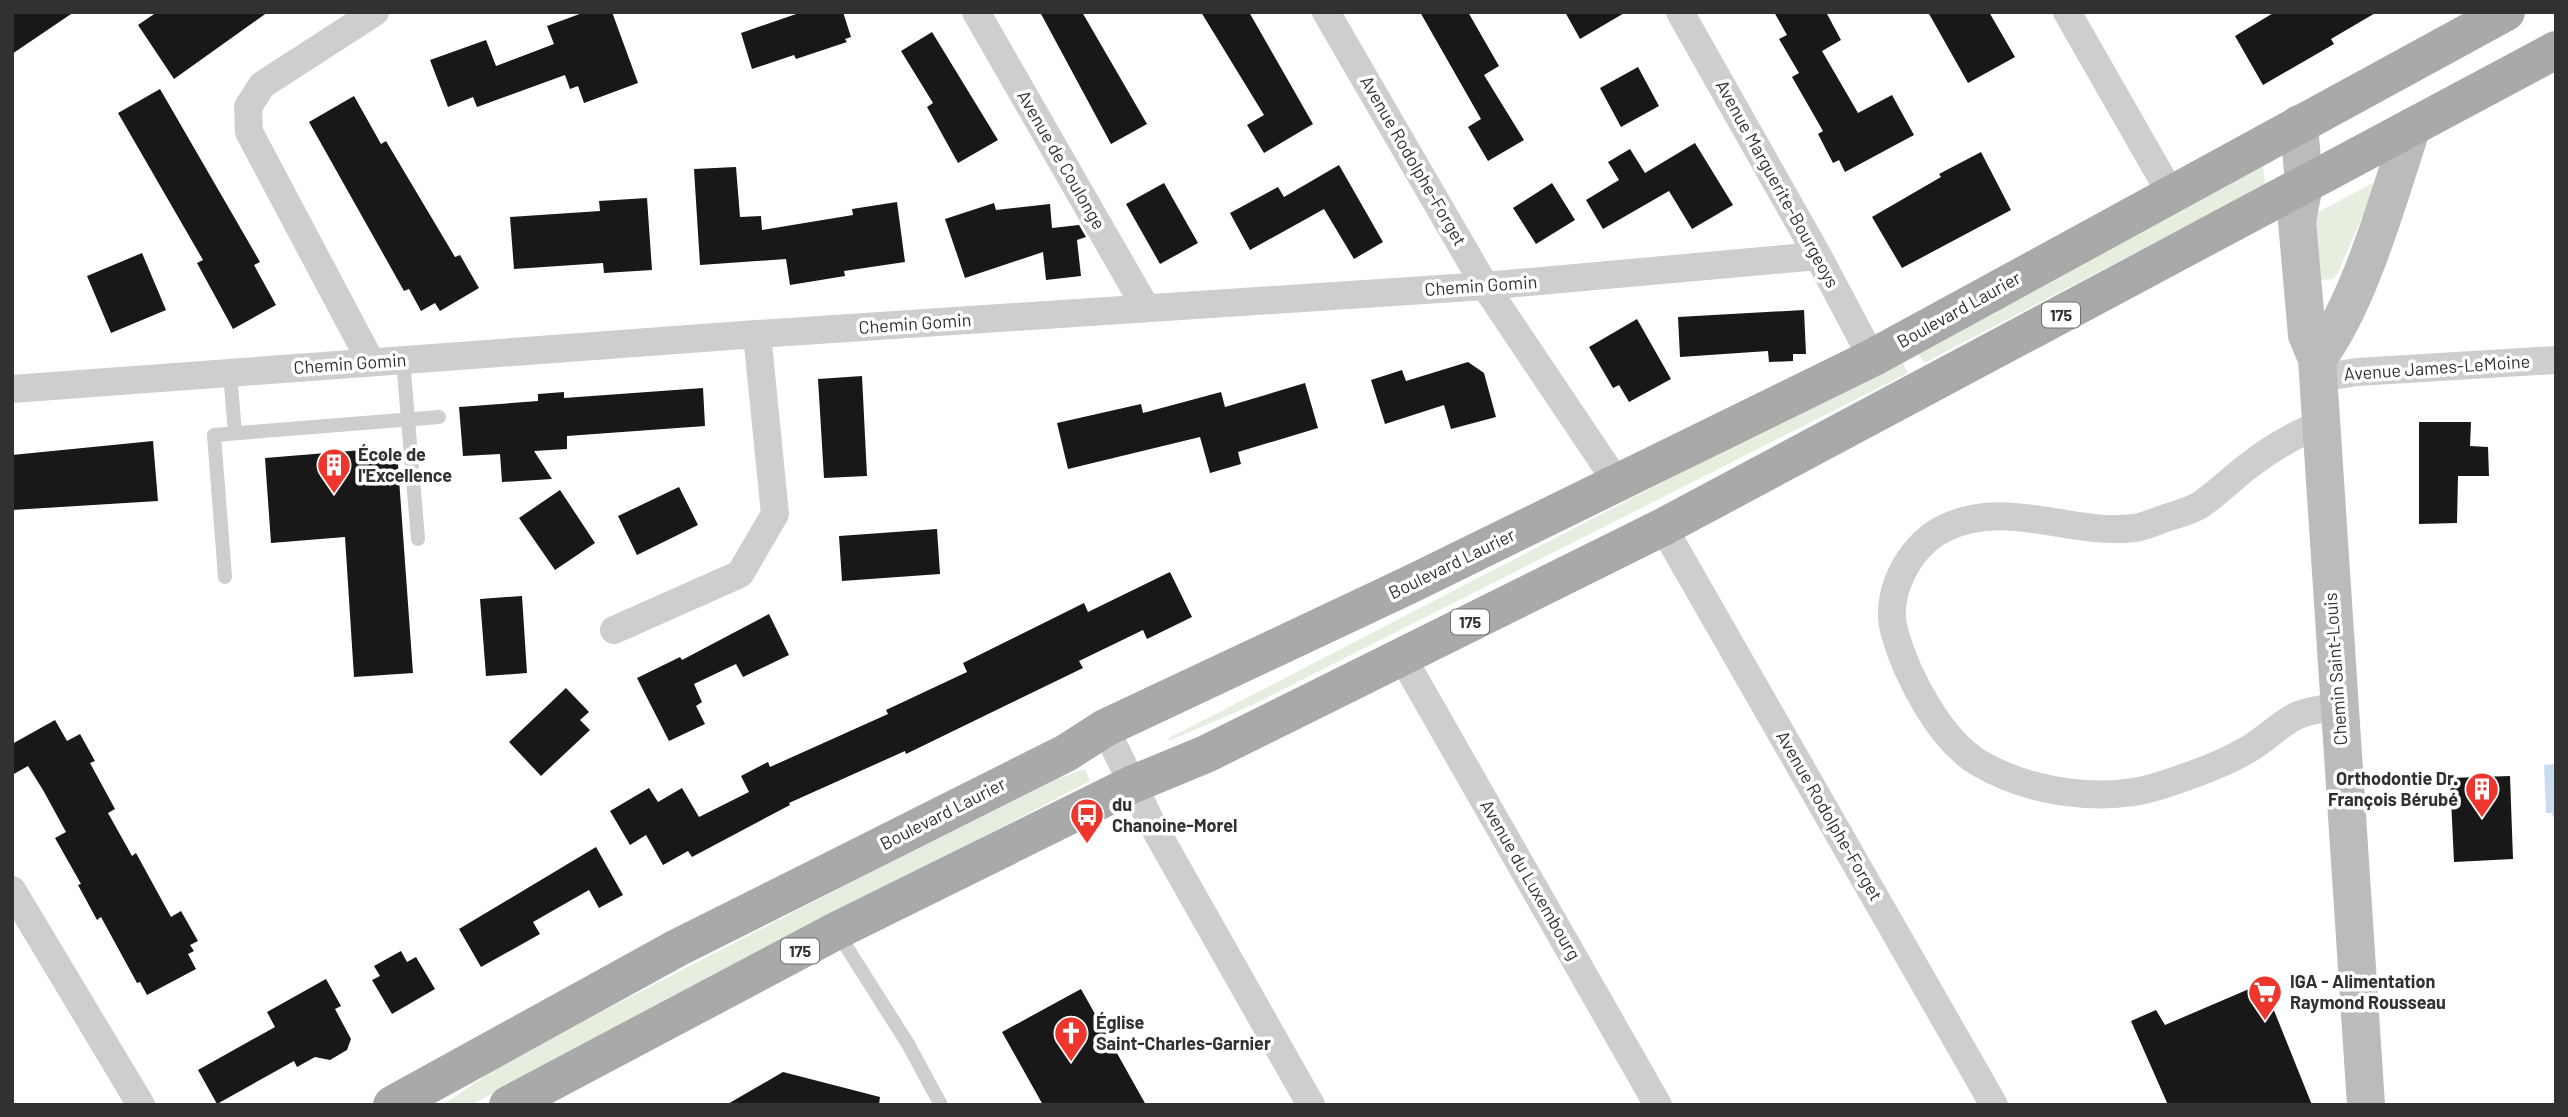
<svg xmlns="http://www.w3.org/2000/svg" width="2568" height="1117" font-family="Barlow,sans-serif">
  <rect width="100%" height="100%" fill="#fff"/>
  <!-- green -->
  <path fill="#e5eedf" d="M 2263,165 L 2265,185 L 1924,363 L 1917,352 Z
    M 2373,183 L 2376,184 L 2338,273 L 2333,279 L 2320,280 L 2311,216 Z
    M 1901,359 L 1908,373 L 1252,705 L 1169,741 L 1169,738 Z
    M 1085,769 L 1090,781 L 471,1105 L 443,1105 L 507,1061 L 1036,786 Z"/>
  <!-- water -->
  <path fill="#cadcef" d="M 2556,764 L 2556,817 L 2553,817 L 2552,813 L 2546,813 L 2544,765 Z"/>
  <!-- building -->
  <path fill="#181818" d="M 12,12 L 74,12 L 12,54 Z
    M 157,12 L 268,12 L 174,79 L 138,25 Z
    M 585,12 L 612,12 L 638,83 L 584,103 L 578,86 L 570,89 L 565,75 L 477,107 L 473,97 L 448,107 L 430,60 L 486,40 L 496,66 L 554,44 L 547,26 Z
    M 802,12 L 843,12 L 851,37 L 845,39 L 847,42 L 796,59 L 794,55 L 752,69 L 741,33 Z
    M 1040,12 L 1082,12 L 1147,124 L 1111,144 Z
    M 1201,12 L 1249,12 L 1313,124 L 1264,153 L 1247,125 L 1264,115 Z
    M 1420,12 L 1468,12 L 1499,66 L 1484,75 L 1524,140 L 1488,161 L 1468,127 L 1481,119 Z
    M 1565,12 L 1626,12 L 1580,39 Z
    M 1774,12 L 1826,12 L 1841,40 L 1822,51 L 1858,113 L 1892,95 L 1914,135 L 1845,172 L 1839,160 L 1833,163 L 1818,134 L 1823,131 L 1792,77 L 1799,73 L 1779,39 L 1787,35 Z
    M 1928,12 L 1989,12 L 2015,57 L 1968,83 Z
    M 2275,12 L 2377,12 L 2331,39 L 2334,44 L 2263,85 L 2235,36 Z
    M 932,32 L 998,140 L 958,163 L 927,107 L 933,103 L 901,51 Z
    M 1638,67 L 1659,106 L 1621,127 L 1600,88 Z
    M 160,89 L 260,262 L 254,265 L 276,305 L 233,329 L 197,263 L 203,260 L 118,113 Z
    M 354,96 L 381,144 L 386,141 L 455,257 L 460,255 L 479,288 L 440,311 L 435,303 L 421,311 L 409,289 L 404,291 L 309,122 Z
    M 1695,143 L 1733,205 L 1692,229 L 1669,191 L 1603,229 L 1586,200 L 1619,180 L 1608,162 L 1630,149 L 1645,173 Z
    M 1981,152 L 2011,210 L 1902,268 L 1872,217 L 1941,177 L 1939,174 Z
    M 1339,165 L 1383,242 L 1354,259 L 1324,209 L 1250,250 L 1230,213 L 1278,187 L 1284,197 Z
    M 736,167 L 740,217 L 761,216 L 762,230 L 853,215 L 852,209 L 897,202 L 905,262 L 844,271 L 845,276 L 790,285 L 786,259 L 700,265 L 694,169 Z
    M 1164,183 L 1198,243 L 1160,264 L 1126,204 Z
    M 1552,183 L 1575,220 L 1536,244 L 1513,208 Z
    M 647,198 L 652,270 L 604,273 L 603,263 L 514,269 L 510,217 L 600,211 L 599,201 Z
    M 994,203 L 996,210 L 1050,204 L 1052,228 L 1079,225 L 1086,237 L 1077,240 L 1081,276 L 1046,280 L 1043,252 L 965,278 L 945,219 Z
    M 142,253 L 166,310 L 111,333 L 87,276 Z
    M 1804,310 L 1806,354 L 1793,354 L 1793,361 L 1769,362 L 1768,351 L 1680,357 L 1678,317 Z
    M 1637,319 L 1671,379 L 1629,402 L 1619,385 L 1613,388 L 1589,347 Z
    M 1468,362 L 1484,373 L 1496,417 L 1451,429 L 1444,405 L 1385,424 L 1371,380 L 1402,370 L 1406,381 Z
    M 862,376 L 867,476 L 824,478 L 818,379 Z
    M 1305,383 L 1318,428 L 1238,452 L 1241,464 L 1210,473 L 1200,437 L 1068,469 L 1057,423 L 1141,404 L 1143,413 L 1221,392 L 1225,407 Z
    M 703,388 L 705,426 L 567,436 L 567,449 L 534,451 L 552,479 L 502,482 L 500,454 L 463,456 L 459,407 L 538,401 L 538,394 L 564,392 L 564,398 Z
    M 2419,422 L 2471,422 L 2470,446 L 2488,447 L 2489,476 L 2458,476 L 2457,523 L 2419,524 Z
    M 153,441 L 158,501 L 12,510 L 12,455 Z
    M 375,449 L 375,452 L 397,451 L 413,673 L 354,677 L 345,537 L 271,543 L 265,458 Z
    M 679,487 L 698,525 L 637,555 L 618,516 Z
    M 560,490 L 595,543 L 555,570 L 519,518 Z
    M 937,529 L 940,574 L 842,581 L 839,536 Z
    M 1170,572 L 1192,617 L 1147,639 L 1143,630 L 1079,661 L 1083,668 L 906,754 L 905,751 L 789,803 L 790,805 L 692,857 L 688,851 L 663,865 L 646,835 L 630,845 L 610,811 L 649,788 L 658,802 L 682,788 L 699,817 L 749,792 L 741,776 L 768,762 L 770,767 L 888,714 L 886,710 L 967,672 L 963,663 L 1084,603 L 1088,612 Z
    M 522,596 L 527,673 L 486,676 L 480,599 Z
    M 769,614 L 789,655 L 743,677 L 736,664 L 694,684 L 702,702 L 696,706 L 705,724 L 669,741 L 637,678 L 680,657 L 682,660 Z
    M 566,688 L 589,712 L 580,720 L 590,730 L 541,776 L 509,742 Z
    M 55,720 L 67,741 L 80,734 L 95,761 L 90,763 L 115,809 L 108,813 L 132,856 L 136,853 L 171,917 L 181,911 L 198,941 L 190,945 L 194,951 L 188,954 L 196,969 L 147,995 L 140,982 L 137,983 L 101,917 L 97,920 L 78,885 L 81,884 L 55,838 L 66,832 L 43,790 L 28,766 L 12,775 L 12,744 Z
    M 2510,776 L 2513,859 L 2454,862 L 2450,778 Z
    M 596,847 L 623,895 L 599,908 L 589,890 L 533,922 L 540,934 L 481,967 L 459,929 Z
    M 401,951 L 407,962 L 416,957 L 435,989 L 392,1014 L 372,980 L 380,976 L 374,966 Z
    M 326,979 L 341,1006 L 335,1009 L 351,1039 L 347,1050 L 330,1060 L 315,1057 L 297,1067 L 294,1061 L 217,1104 L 198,1070 L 275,1027 L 267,1012 Z
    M 2263,983 L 2312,1105 L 2168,1105 L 2131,1021 L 2156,1010 L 2165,1025 Z
    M 1081,989 L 1146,1105 L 1043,1105 L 1002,1032 Z
    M 783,1072 L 880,1097 L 879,1105 L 726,1105 Z"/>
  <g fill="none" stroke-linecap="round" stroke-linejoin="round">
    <!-- lane -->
    <path stroke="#cecece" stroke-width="14" d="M 403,360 L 418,539
      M 230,373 L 235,433
      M 225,577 L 214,435 L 439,417
      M 837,932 L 908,1044 L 941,1105"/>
    <!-- street -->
    <path stroke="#cecece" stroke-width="28" d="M 976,12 L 1146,308
      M 1326,12 L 1485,286 L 1618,484
      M 1680,12 L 1818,256 L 1872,358
      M 2067,12 L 2171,194
      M 371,362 L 249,132 L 248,107 L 262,85 L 375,12
      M 2318,378 L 2357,372 L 2556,360
      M 12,389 L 757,334 L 1485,286 L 1818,256
      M 2321,424 C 2296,434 2273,447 2251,464 C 2233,477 2218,493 2200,505 C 2189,512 2173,515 2160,520 C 2152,523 2143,527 2134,528 C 2070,536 2005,497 1943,529 C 1908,547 1883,596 1895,634 C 1907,676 1940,740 1979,763 C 2030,793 2106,804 2162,785 C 2190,776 2222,765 2247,750 C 2264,741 2278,725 2296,716 C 2308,710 2325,709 2338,706
      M 1663,527 L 1994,1105
      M 614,630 L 740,574 L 775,514 L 757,334
      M 1401,655 L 1658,1105
      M 1105,728 L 1151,822 L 1311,1105
      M 12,890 L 141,1105"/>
    <!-- secondary -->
    <path stroke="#bbb" stroke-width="38" d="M 2299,124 L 2304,185 L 2297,221 L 2307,335 L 2317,359 L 2366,1105
      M 2317,359 C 2360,303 2389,195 2412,127"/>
    <!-- primary -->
    <path stroke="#a9a9a9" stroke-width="38" d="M 392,1105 L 677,948 L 1066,753 L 1105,728 L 1409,585 L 1872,358 L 2506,12
      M 508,1105 L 836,931 L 1131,785 L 1206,754 L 1663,527 L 2556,50"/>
  </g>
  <!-- icons -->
  <defs>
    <g id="building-pin" transform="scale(1.75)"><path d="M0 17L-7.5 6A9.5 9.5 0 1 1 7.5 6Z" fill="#ef362c" stroke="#fff"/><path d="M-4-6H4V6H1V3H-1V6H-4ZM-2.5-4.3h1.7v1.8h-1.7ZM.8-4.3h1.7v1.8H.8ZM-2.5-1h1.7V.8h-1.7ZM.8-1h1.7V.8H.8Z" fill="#fff"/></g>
    <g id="bus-pin" transform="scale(1.75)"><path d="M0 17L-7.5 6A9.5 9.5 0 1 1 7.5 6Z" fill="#ef362c" stroke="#fff"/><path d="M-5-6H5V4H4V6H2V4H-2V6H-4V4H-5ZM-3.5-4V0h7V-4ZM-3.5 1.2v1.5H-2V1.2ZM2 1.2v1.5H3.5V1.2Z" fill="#fff"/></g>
    <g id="supermarket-pin" transform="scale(1.75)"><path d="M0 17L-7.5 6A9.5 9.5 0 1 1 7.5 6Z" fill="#ef362c" stroke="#fff"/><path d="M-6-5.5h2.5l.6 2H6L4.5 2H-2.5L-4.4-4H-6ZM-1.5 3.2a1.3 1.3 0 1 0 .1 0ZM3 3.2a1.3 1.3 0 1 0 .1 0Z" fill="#fff"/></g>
    <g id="church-pin" transform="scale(1.75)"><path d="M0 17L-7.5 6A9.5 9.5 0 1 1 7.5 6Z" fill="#ef362c" stroke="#fff"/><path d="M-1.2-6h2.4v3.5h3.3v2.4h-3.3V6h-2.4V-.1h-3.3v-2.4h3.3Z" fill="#fff"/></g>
  </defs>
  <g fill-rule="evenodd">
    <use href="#building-pin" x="334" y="465"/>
    <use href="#building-pin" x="2482" y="789"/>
    <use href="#bus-pin" x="1087" y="815"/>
    <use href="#supermarket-pin" x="2265" y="992"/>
    <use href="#church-pin" x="1071" y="1033"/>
  </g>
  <g text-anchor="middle" stroke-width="7" stroke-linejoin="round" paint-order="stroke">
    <!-- shield labels -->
    <g fill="#fff" stroke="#6f6f6f" stroke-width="2">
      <rect x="2042" y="302.5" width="38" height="25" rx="5"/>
      <rect x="1451" y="609.5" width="38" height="25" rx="5"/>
      <rect x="781" y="938.5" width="38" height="25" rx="5"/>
    </g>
    <g font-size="16" font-weight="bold" fill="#313131">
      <text x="2061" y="321">175</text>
      <text x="1470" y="628">175</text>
      <text x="800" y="957">175</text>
    </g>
    <!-- street labels -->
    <g font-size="18" fill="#313131" stroke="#fff">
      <text transform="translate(1061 160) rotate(60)" y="6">Avenue de Coulonge</text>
      <text transform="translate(1413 161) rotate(60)" y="6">Avenue Rodolphe-Forget</text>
      <text transform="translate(1777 184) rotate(61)" y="6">Avenue Marguerite-Bourgeoys</text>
      <text transform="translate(1481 286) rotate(-4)" y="6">Chemin Gomin</text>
      <text transform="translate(1959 310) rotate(-29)" y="6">Boulevard Laurier</text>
      <text transform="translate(915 324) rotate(-4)" y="6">Chemin Gomin</text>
      <text transform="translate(350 364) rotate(-4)" y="6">Chemin Gomin</text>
      <text transform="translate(2437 368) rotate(-4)" y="6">Avenue James-LeMoine</text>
      <text transform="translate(1452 564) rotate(-26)" y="6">Boulevard Laurier</text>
      <text transform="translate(2336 669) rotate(-94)" y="6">Chemin Saint-Louis</text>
      <text transform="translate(943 814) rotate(-27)" y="6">Boulevard Laurier</text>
      <text transform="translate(1829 816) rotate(60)" y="6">Avenue Rodolphe-Forget</text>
      <text transform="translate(1530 880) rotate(60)" y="6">Avenue du Luxembourg</text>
    </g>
    <!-- poi labels -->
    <g font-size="18" font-weight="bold" fill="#313131" stroke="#fff" text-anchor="start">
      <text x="358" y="461">École de<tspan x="358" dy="21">l'Excellence</tspan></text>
      <text x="2458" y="785" text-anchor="end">Orthodontie Dr.<tspan x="2458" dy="21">François Bérubé</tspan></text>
      <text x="1112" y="811">du<tspan x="1112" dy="21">Chanoine-Morel</tspan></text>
      <text x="2290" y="988">IGA - Alimentation<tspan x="2290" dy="21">Raymond Rousseau</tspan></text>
      <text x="1096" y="1029">Église<tspan x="1096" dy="21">Saint-Charles-Garnier</tspan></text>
    </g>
  </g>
  <!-- border -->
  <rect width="2568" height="1117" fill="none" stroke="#313131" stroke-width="28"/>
</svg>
